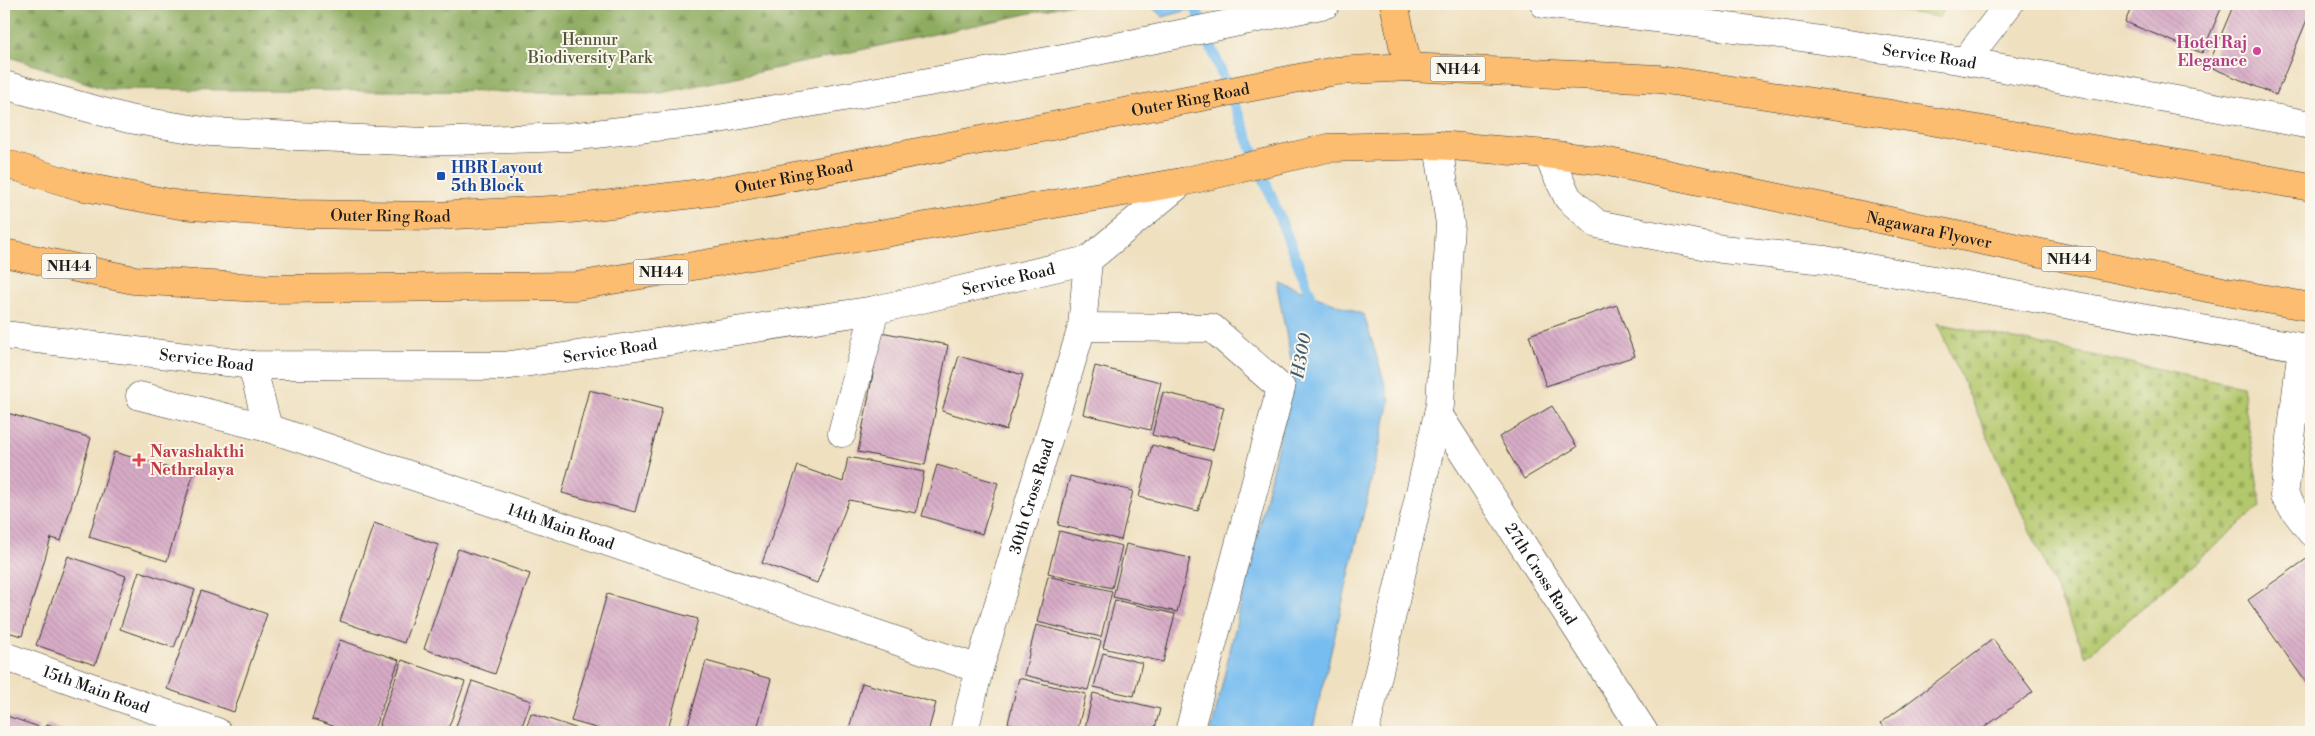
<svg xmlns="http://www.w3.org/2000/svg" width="2315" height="736" font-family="'Libre Bodoni',serif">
  <defs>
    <pattern id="forest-firs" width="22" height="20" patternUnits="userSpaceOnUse" patternTransform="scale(1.25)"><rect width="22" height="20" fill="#8eac60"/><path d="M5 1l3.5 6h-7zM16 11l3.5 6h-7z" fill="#738b4e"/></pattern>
    <pattern id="cemetery-stones" width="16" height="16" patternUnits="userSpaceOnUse" patternTransform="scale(1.25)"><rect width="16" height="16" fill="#b3c86c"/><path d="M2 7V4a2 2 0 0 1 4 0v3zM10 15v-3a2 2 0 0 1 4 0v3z" fill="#99ab5d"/></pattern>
    <pattern id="park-crowns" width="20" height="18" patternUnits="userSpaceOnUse" patternTransform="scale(1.25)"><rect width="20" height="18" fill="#b3c86c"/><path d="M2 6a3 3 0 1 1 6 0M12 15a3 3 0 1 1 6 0" fill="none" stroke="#99ab5d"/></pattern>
    <pattern id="building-back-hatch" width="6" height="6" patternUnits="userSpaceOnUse" patternTransform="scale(1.25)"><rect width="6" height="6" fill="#d7abc6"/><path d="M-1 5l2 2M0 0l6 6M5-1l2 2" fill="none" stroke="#b893aa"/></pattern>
  </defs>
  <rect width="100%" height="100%" fill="#fbf7ec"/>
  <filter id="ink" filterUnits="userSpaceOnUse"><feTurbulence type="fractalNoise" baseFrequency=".02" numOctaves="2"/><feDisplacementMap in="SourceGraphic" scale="10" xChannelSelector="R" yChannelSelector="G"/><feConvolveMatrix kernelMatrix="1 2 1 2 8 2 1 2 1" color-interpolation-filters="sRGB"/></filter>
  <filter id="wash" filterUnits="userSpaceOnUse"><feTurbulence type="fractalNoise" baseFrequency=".0096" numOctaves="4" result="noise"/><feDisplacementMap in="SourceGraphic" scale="20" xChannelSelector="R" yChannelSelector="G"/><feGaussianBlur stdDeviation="1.12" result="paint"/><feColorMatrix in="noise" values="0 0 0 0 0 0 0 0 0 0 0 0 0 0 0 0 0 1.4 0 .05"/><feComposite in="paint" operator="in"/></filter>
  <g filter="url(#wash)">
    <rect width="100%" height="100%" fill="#efe0c0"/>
    <!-- forest -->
    <path fill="url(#forest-firs)" stroke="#55643e" d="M 4,4 L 1073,4 L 662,93 L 105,89 L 4,55 Z"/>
    <!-- cemetery -->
    <path fill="url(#cemetery-stones)" stroke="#687244" d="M 1937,323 L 2242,386 L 2261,506 L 2086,656 Z"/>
    <!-- park -->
    <path fill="url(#park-crowns)" stroke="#687244" d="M 1855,4 L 1950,4 L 1939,17 Z"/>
    <!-- water -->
    <path fill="#78bdef" stroke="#4a6c86" d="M 1148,4 L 1210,4 L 1163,17 Z
      M 1276,280 L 1364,315 L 1390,401 L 1312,732 L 1211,732 L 1294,376 Z"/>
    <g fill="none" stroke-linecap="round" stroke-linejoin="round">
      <!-- stream -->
      <path stroke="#78bdef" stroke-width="11" d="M 1194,4 L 1315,306"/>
    </g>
    <g id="blocks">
      <!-- building -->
      <path fill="url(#building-back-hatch)" d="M 2133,4 L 2223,4 L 2202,53 L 2125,22 Z
        M 2234,4 L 2311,4 L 2311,10 L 2276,95 L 2208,66 Z
        M 1617,305 L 1635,356 L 1546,386 L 1529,335 Z
        M 881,332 L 948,345 L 925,465 L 858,452 Z
        M 959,356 L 1023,375 L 1006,430 L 942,411 Z
        M 1095,366 L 1161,382 L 1150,430 L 1083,414 Z
        M 589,390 L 662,409 L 635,512 L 562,493 Z
        M 1163,392 L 1224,407 L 1213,450 L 1152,435 Z
        M 1552,406 L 1577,447 L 1524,479 L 1499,437 Z
        M 4,412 L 91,438 L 61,541 L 51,538 L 22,636 L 4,631 Z
        M 1152,445 L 1211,460 L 1198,511 L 1139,497 Z
        M 114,452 L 193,475 L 167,561 L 89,537 Z
        M 848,457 L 924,472 L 916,513 L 849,500 L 817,583 L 762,563 L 798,466 L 843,482 Z
        M 937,465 L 998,483 L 982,534 L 922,516 Z
        M 1070,476 L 1133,491 L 1121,540 L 1058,525 Z
        M 374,523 L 438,545 L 404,643 L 340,621 Z
        M 1059,531 L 1122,546 L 1112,588 L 1048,573 Z
        M 1126,544 L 1190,558 L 1177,612 L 1113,597 Z
        M 458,549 L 530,574 L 495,674 L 424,649 Z
        M 68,556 L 126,576 L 95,665 L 36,645 Z
        M 2308,558 L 2311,563 L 2311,681 L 2307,684 L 2248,600 Z
        M 139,571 L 195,590 L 174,648 L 120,629 Z
        M 1048,576 L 1112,591 L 1101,637 L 1037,622 Z
        M 201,591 L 267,614 L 234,712 L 167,689 Z
        M 607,594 L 698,619 L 667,732 L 610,732 L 571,721 Z
        M 1115,600 L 1175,614 L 1163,662 L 1103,648 Z
        M 1036,625 L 1101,641 L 1088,690 L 1024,675 Z
        M 1993,639 L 2033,692 L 1978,732 L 1888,732 L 1881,723 Z
        M 340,640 L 399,660 L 373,732 L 351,732 L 312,719 Z
        M 1103,653 L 1142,663 L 1134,696 L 1094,687 Z
        M 402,660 L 465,682 L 447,732 L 377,732 Z
        M 706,661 L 771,679 L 756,732 L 686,732 Z
        M 1019,678 L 1086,694 L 1077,732 L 1046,732 L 1008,723 Z
        M 472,681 L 531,701 L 520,732 L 454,732 Z
        M 862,683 L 936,703 L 928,732 L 848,732 Z
        M 1093,693 L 1160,709 L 1154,732 L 1084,732 Z
        M 531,713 L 587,732 L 525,732 Z
        M 4,715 L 39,727 L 38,732 L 4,732 Z
        M 47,724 L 69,732 L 44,732 Z
        M 1009,728 L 1023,732 L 1008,732 Z"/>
    </g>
  </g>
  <g filter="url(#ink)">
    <use href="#blocks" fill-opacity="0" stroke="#3c3935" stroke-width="1"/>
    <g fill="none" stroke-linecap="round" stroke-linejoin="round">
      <!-- minor casing -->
      <g stroke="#3c3935" stroke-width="29">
        <g id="minor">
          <path d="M 1965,61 L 2009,4"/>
          <path d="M 1082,327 L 1212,328 L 1281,388 L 1189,732"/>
          <path d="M 2302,347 L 2284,496 L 2311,532"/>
          <path d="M 252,365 L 268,428"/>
          <path id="s1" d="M 140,396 L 268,428 L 503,506 L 979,669"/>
          <path id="s2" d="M 1438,414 L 1644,732"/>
          <path d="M 842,433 L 875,310"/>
          <path id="s3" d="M 4,656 L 217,732"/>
          <path id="s4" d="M 964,732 L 979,669 L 1082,327 L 1088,260"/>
        </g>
      </g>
      <!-- tertiary casing -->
      <g stroke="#3c3935" stroke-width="29">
        <g id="tertiary">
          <path id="s5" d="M 1544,4 L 1759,31 L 1965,61 L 2311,125"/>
          <path d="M 4,85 L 129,119 L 210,132 L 425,142 L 569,137 L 707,121 L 1048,61 L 1326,4"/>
          <path d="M 1547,154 L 1568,198 L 1597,224 L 1722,249 L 1825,260 L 2311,349"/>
          <path id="s6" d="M 4,335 L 252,365 L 504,366 L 875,310 L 1088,260 L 1182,182"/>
          <path d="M 1365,732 L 1440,405 L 1450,224 L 1438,145"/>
        </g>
      </g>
      <!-- trunk casing -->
      <g stroke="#3c3935" stroke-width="29">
        <g id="trunk">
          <path d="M 1394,4 L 1408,67"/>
          <path id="s7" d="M 4,163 L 79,186 L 180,205 L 296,214 L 436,216 L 570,209 L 718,191 L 1335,71 L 1408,67 L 1659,79 L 1885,113 L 2311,187"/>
          <path id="s8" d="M 4,253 L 134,280 L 273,289 L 577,286 L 1182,182 L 1328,148 L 1438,145 L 1547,154 L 1604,161 L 2227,292 L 2311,307"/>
        </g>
      </g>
      <!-- minor -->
      <use href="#minor" stroke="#fff" stroke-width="28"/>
      <!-- tertiary -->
      <use href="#tertiary" stroke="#fff" stroke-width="28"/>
      <!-- trunk -->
      <use href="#trunk" stroke="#fcbd6f" stroke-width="28"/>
    </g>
  </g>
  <!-- markers -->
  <circle fill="#d1479c" stroke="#fbf7ec" stroke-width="2" cx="2257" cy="51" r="5"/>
  <rect fill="#1a4fb4" stroke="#fbf7ec" stroke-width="2" x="436" y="171" width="10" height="10" rx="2.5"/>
  <path fill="#e0444e" stroke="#fbf7ec" stroke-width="2" d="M136.5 452.5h5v5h5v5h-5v5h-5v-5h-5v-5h5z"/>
  <g text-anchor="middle" stroke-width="4" stroke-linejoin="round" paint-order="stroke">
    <!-- shield labels -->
    <g fill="#fbf7ec" stroke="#5f5e5a" stroke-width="1">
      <rect x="1430.5" y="56.5" width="55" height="25" rx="4"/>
      <rect x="2041.5" y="246.5" width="55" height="25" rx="4"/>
      <rect x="41.5" y="253.5" width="55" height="25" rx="4"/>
      <rect x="633.5" y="259.5" width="55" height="25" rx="4"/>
    </g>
    <g font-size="15" font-weight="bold" fill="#1c1c1c">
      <text x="1458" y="74">NH44</text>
      <text x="2069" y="264">NH44</text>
      <text x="69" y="271">NH44</text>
      <text x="661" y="277">NH44</text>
    </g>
    <!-- park labels -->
    <g font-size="16" fill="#515838" stroke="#fbf7ec">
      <text x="590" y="45">Hennur<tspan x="590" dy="18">Biodiversity Park</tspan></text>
    </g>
    <!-- hotel labels -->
    <g font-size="16" font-weight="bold" fill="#b23c85" stroke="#fbf7ec" text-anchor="end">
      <text x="2247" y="48">Hotel Raj<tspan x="2247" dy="18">Elegance</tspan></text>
    </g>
    <!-- street labels -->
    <g font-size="16" fill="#1c1c1c" stroke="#fbf7ec">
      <text dy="6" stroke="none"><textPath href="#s5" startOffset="389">Service Road</textPath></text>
      <text dy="6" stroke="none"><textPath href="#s7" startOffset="1202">Outer Ring Road</textPath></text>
      <text dy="6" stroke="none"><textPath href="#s7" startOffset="798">Outer Ring Road</textPath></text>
      <text dy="6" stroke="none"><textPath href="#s7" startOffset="392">Outer Ring Road</textPath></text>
      <text dy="6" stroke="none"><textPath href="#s8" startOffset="1949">Nagawara Flyover</textPath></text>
      <text dy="6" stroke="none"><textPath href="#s6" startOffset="1014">Service Road</textPath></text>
      <text dy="6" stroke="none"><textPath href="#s6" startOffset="609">Service Road</textPath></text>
      <text dy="6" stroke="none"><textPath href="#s6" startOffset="204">Service Road</textPath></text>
      <text dy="6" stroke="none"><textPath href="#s4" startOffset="245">30th Cross Road</textPath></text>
      <text dy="6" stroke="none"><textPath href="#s1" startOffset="441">14th Main Road</textPath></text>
      <text dy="6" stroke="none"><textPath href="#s2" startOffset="190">27th Cross Road</textPath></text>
      <text dy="6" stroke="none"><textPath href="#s3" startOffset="98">15th Main Road</textPath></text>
    </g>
    <!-- transit labels -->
    <g font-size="16" font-weight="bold" fill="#164399" stroke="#fbf7ec" text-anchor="start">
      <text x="451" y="173">HBR Layout<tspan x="451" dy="18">5th Block</tspan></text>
    </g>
    <!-- health labels -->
    <g font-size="16" font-weight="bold" fill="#be3a42" stroke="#fbf7ec" text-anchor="start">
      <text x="150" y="457">Navashakthi<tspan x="150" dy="18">Nethralaya</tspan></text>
    </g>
    <!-- water labels -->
    <g font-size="18" font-style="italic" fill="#415c70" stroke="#fbf7ec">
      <text transform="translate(1301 356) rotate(-80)" y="6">H300</text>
    </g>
  </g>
  <!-- margin -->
  <rect width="2315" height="736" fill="none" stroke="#fbf7ec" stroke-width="20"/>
</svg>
